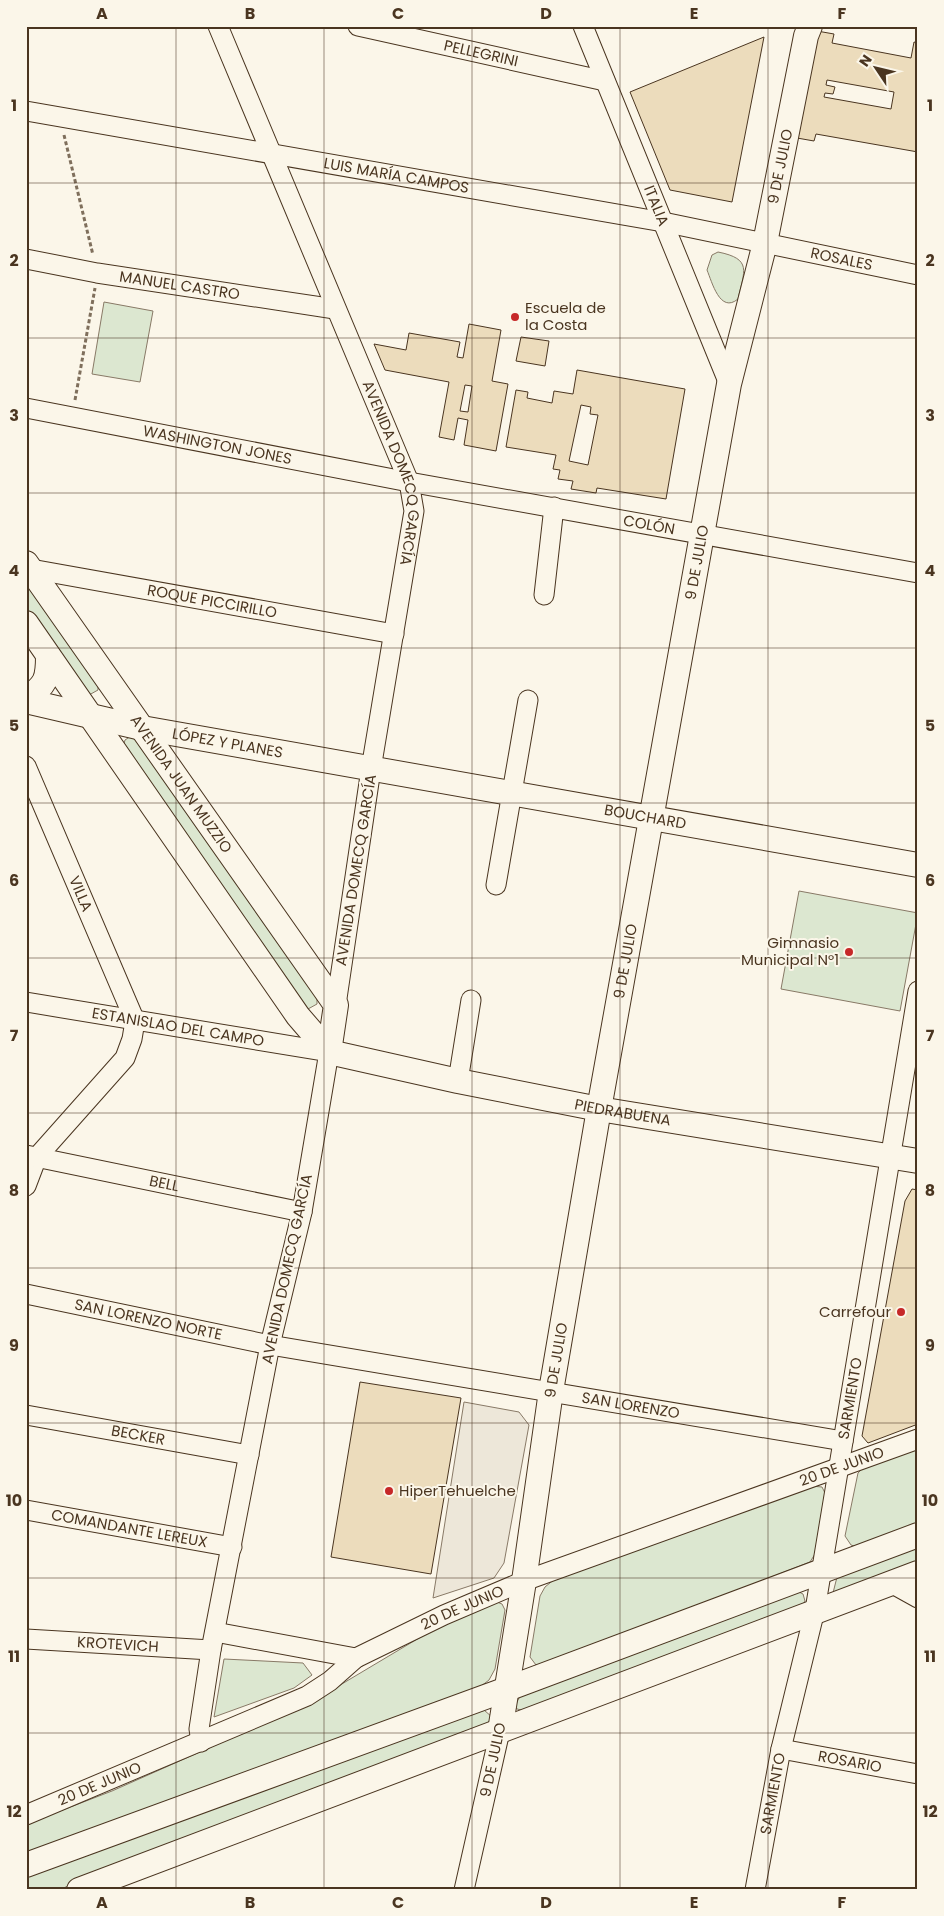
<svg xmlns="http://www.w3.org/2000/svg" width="944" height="1916" font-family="Poppins,sans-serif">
  <rect width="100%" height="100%" fill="#fbf6e9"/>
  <!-- green -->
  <path fill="#dce7d0" stroke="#887966" d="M 718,252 C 753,259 744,271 738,299 C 720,314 712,282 707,270 L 712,255 Z
    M 104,302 L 153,311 L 140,382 L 92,374 Z
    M 26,579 L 98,684 L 98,690 L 89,695 L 82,691 L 26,610 Z
    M 131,736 L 138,737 L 317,998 L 317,1004 L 308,1009 L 301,1006 L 123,747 L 125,740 Z
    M 799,891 L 918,913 L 900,1011 L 781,989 Z
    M 918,1448 L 918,1525 L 857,1547 L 851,1545 L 845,1536 L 858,1473 L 863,1468 Z
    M 811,1486 L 822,1487 L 825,1493 L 815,1554 L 810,1562 L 546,1665 L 536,1665 L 530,1657 L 540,1596 L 545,1587 L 556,1578 Z
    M 918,1543 L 918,1565 L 833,1593 L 837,1577 Z
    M 795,1590 L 803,1594 L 805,1601 L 800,1609 L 524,1711 L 514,1708 L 521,1694 Z
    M 497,1602 L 502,1604 L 505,1610 L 495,1669 L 489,1680 L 476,1690 L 26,1854 L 26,1824 L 112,1791 L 310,1703 L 429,1632 Z
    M 224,1659 L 303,1663 L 312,1675 L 294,1688 L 214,1717 Z
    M 472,1710 L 484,1710 L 492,1717 L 488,1726 L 58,1890 L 26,1890 L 26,1873 Z"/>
  <!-- parking -->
  <path fill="#ede7d9" stroke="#887966" d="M 464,1402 L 519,1412 L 529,1425 L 504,1563 L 494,1578 L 433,1598 Z"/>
  <!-- building -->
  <path fill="#ecdcbc" stroke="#4a3520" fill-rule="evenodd" d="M 817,31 L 834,34 L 832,43 L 911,58 L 914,42 L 918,43 L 918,152 L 816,134 L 814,141 L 797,138 ZM 827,80 L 894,92 L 891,109 L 824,97 L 825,93 L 833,94 L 835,87 L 826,85 Z
    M 764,37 L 732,202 L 670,190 L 630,92 Z
    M 469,324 L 501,330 L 492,381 L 508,384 L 496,451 L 464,445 L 468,420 L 458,418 L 454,440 L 439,437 L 449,382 L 385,370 L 374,344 L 406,350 L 409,333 L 460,342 L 457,357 L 463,358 ZM 465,385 L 472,386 L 468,412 L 460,411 Z
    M 521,337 L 549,341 L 545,366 L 516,361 Z
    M 577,370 L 685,389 L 666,499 L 597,488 L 596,493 L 571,489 L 573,481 L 558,479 L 560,470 L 553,469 L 556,455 L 506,447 L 516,390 L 528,392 L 527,398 L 552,403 L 554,391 L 573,394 ZM 581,405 L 591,407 L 590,414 L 598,415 L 588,465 L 569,461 Z
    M 912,1189 L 918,1190 L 918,1424 L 868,1443 L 862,1436 L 905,1201 Z
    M 360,1382 L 461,1398 L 431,1574 L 331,1557 Z"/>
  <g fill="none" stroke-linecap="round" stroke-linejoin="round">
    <!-- minor casing -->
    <g stroke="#4a3520" stroke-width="21">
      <g id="minor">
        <path id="s1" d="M 218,26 L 409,482 L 414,511 L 371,769 L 336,1005"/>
        <path id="s2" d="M 358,26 L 605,81"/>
        <path id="s3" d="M 583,26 L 729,384"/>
        <path id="s4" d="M 26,111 L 663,222 L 918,275"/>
        <path id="s5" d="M 26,259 L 97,273 L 335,309"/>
        <path id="s6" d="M 26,408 L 409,482 L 918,573"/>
        <path id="s7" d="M 31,569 L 394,634"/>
        <path d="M 544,595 L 554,507"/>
        <path id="s8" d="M 26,766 L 135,1021 L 132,1039 L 125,1058 L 37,1157 L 26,1186"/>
        <path d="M 496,885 L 528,700"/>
        <path id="s9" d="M 26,1002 L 329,1052 L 302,1212 L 270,1345 L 211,1650 L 199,1729 L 201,1742"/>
        <path d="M 458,1081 L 471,1000"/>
        <path id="s10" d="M 26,1155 L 302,1212"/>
        <path id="s11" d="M 26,1294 L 270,1345 L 843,1441"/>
        <path id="s12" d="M 26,1415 L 249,1455"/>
        <path id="s13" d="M 26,1510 L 232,1547"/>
        <path d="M 891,1583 L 918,1598"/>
        <path d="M 215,1632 L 356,1658"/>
        <path id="s14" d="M 26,1639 L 211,1650"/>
        <path id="s15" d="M 781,1749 L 918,1774"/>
        <path id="s16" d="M 26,1815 L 307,1696 L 330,1681 L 356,1658 L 444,1615 L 524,1581 L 918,1439"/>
        <path d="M 464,1890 L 500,1731"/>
        <path id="s17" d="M 755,1890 L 781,1749 L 815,1610 L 918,991"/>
      </g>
    </g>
    <!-- major casing -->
    <g stroke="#4a3520" stroke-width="26">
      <g id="major">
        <path id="s18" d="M 26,563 L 336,1005 L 329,1052"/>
        <path d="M 26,623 L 298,1016 L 329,1052"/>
        <path d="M 26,699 C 46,685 48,679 48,656"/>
        <path id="s19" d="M 26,701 L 142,728 L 918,865"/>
        <path id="s20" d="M 329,1052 L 458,1081 L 599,1109 L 918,1161"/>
        <path id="s21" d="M 500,1731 L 524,1581 L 551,1391 L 599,1109 L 729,384 L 765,243 L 806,36 L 810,26"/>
        <path d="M 26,1865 L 507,1689 L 918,1535"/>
        <path d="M 79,1890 L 918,1573"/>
      </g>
    </g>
    <!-- path -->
    <path stroke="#7f6f5c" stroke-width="3" stroke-dasharray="4 2.5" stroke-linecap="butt" d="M 64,135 L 93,255
      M 75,400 L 95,288"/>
    <!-- minor -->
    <use href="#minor" stroke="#fbf6e9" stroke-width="19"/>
    <!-- major -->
    <use href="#major" stroke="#fbf6e9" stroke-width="24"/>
  </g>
  <!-- grid -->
  <path fill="none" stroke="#4a3520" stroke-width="1" stroke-opacity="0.55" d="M 176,26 L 176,1890M 324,26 L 324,1890M 472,26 L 472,1890M 620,26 L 620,1890M 768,26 L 768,1890M 26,183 L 918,183M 26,338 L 918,338M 26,493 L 918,493M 26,648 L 918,648M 26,803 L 918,803M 26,958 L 918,958M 26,1113 L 918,1113M 26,1268 L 918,1268M 26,1423 L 918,1423M 26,1578 L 918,1578M 26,1733 L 918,1733"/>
  <!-- markers -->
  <g fill="#c62828" stroke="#fbf6e9" stroke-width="2">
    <circle cx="515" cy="317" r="5"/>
    <circle cx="849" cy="952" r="5"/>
    <circle cx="901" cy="1312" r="5"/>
    <circle cx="389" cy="1491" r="5"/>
  </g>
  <g text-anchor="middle" stroke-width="4" stroke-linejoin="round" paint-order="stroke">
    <!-- street labels -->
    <g font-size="15" fill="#4a3520" stroke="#fbf6e9">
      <text dy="5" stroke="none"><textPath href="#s2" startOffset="126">PELLEGRINI</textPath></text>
      <text dy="5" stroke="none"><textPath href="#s21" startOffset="1590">9 DE JULIO</textPath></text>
      <text dy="5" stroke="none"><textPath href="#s4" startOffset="376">LUIS MARÍA CAMPOS</textPath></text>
      <text dy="5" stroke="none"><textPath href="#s3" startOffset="194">ITALIA</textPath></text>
      <text dy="5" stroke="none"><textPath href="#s4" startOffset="829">ROSALES</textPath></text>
      <text dy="5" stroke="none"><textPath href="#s5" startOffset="156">MANUEL CASTRO</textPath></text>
      <text dy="5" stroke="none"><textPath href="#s6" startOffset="195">WASHINGTON JONES</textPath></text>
      <text dy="5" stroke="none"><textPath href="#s1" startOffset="482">AVENIDA DOMECQ GARCÍA</textPath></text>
      <text dy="5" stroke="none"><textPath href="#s6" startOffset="634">COLÓN</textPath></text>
      <text dy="5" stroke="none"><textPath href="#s21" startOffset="1185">9 DE JULIO</textPath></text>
      <text dy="5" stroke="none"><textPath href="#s7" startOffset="184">ROQUE PICCIRILLO</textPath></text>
      <text dy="5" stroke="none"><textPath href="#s19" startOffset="206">LÓPEZ Y PLANES</textPath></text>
      <text dy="5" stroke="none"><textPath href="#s18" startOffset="270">AVENIDA JUAN MUZZIO</textPath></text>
      <text dy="5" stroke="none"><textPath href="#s19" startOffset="630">BOUCHARD</textPath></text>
      <text transform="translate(356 870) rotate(-81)" y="5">AVENIDA DOMECQ GARCÍA</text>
      <text dy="5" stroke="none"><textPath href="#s8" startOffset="139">VILLA</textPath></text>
      <text dy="5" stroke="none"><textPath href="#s21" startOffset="780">9 DE JULIO</textPath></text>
      <text dy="5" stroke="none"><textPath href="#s9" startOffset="154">ESTANISLAO DEL CAMPO</textPath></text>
      <text dy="5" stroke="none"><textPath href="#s20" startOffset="300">PIEDRABUENA</textPath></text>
      <text dy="5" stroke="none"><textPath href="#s10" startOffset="141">BELL</textPath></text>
      <text transform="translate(287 1269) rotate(-78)" y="5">AVENIDA DOMECQ GARCÍA</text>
      <text dy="5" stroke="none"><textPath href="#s11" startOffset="125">SAN LORENZO NORTE</textPath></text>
      <text dy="5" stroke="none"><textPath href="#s21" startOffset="375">9 DE JULIO</textPath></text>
      <text dy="5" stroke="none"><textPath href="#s17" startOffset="501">SARMIENTO</textPath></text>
      <text dy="5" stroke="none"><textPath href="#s11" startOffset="615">SAN LORENZO</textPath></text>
      <text dy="5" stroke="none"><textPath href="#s12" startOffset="114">BECKER</textPath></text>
      <text dy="5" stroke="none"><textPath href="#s16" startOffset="890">20 DE JUNIO</textPath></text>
      <text dy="5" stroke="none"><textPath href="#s13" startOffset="105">COMANDANTE LEREUX</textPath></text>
      <text dy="5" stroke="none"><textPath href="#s16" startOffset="485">20 DE JUNIO</textPath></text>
      <text dy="5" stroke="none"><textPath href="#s14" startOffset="92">KROTEVICH</textPath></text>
      <text transform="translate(493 1760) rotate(-78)" y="5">9 DE JULIO</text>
      <text dy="5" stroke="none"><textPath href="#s15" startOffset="70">ROSARIO</textPath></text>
      <text dy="5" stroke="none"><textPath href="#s16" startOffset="80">20 DE JUNIO</textPath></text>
      <text dy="5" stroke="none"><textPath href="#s17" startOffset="98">SARMIENTO</textPath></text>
    </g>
    <!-- poi labels -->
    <g font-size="15" fill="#4a3520" stroke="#fbf6e9" text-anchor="start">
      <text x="525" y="313">Escuela de<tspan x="525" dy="17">la Costa</tspan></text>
      <text x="839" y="948" text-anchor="end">Gimnasio<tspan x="839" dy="17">Municipal N°1</tspan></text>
      <text x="891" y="1317" text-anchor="end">Carrefour</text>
      <text x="399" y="1496">HiperTehuelche</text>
    </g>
  </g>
  <!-- border -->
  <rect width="944" height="1916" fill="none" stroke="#fbf6e9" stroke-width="55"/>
  <!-- north arrow -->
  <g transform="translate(876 68) rotate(305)" stroke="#fbf6e9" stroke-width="4" paint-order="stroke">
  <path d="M0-4L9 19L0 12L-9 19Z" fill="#4a3520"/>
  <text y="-8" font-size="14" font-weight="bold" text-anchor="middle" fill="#4a3520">N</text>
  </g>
  <rect x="28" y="28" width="888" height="1860" fill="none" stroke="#4a3520" stroke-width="2"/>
  <g font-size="16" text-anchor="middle" font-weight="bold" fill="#4a3520">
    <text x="102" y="19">A</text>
    <text x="250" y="19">B</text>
    <text x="398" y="19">C</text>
    <text x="546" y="19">D</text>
    <text x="694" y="19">E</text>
    <text x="842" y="19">F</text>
    <text x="14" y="111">1</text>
    <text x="930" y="111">1</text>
    <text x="14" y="266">2</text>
    <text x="930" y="266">2</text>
    <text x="14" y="421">3</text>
    <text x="930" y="421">3</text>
    <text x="14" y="576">4</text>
    <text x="930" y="576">4</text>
    <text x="14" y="731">5</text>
    <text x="930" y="731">5</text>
    <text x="14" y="886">6</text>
    <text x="930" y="886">6</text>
    <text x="14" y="1041">7</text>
    <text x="930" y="1041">7</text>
    <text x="14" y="1196">8</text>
    <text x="930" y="1196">8</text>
    <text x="14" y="1351">9</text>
    <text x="930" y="1351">9</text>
    <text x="14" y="1506">10</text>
    <text x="930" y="1506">10</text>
    <text x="14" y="1662">11</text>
    <text x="930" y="1662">11</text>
    <text x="14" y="1817">12</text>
    <text x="930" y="1817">12</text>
    <text x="102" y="1908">A</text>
    <text x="250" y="1908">B</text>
    <text x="398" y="1908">C</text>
    <text x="546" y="1908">D</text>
    <text x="694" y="1908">E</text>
    <text x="842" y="1908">F</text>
  </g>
</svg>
